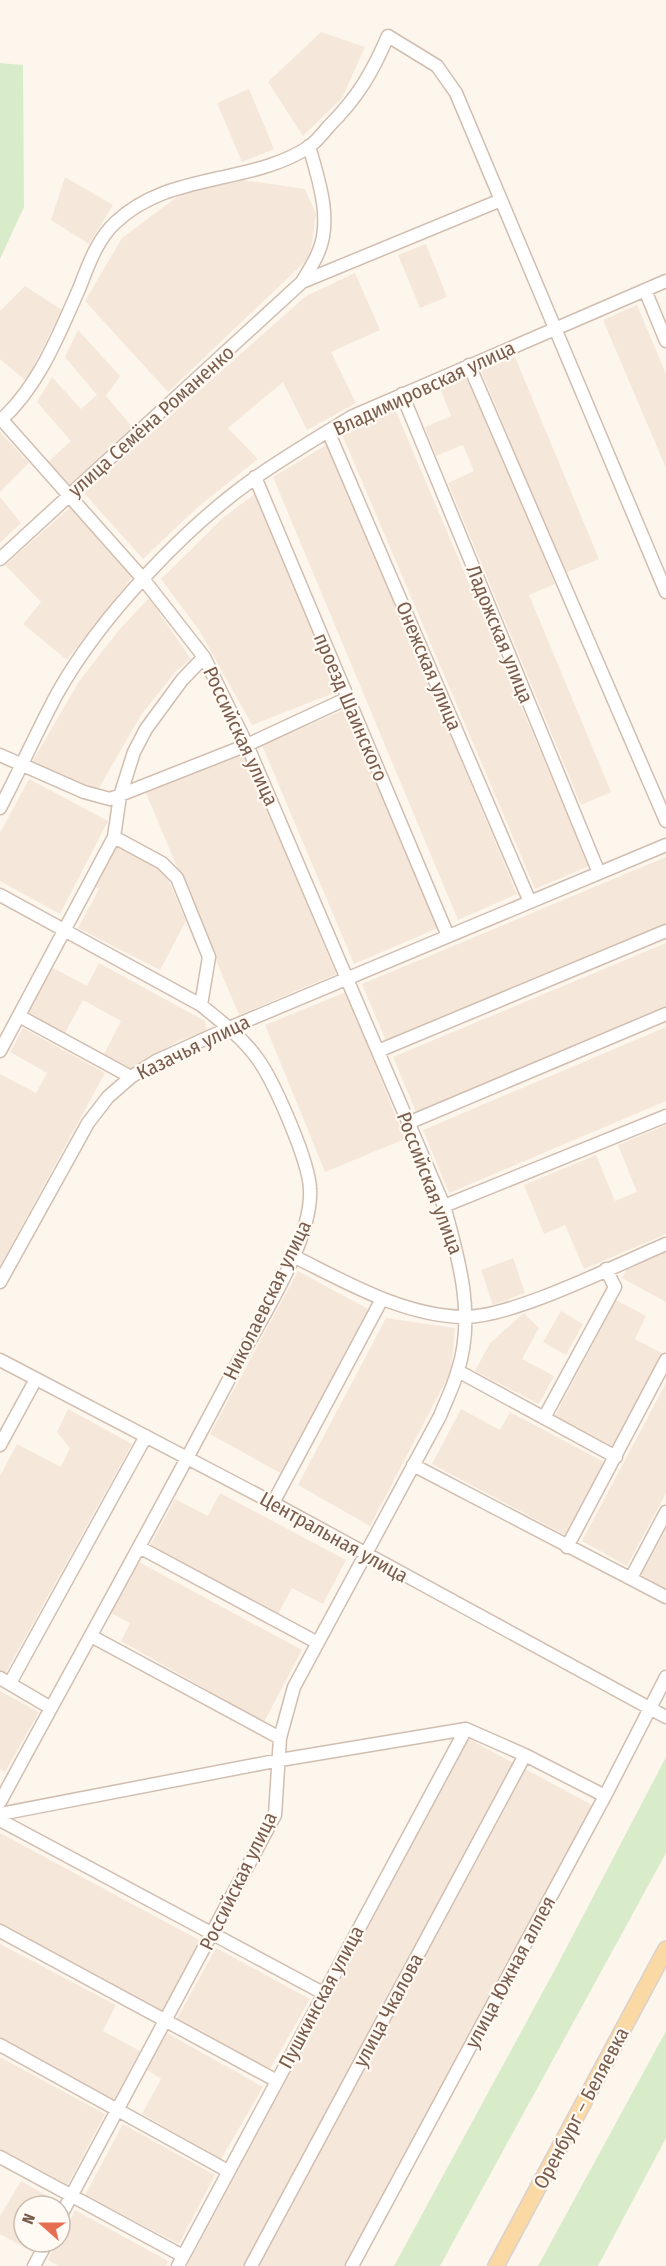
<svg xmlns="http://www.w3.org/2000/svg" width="666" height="2266" font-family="'Fira Sans Condensed',sans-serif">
  <rect width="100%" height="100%" fill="#fdf6ec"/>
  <!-- residential -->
  <path fill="#f5e8da" d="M 321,32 L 365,47 L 342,98 L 303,136 L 268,82 Z
    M 249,89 L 274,149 L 242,162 L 217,103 Z
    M 65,177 L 113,205 L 89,244 L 51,220 Z
    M 243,180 L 305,189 L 316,214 L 310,257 L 168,392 L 85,301 L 122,238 L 182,193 Z
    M 426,244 L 447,297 L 420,308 L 398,255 Z
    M 355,273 L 380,330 L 331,352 L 356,403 L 307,430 L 283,382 L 228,428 L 258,459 L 198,507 L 143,559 L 84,493 L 306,296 Z
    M 25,286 L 62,310 L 26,381 L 0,359 L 0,311 Z
    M 637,305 L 666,374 L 666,468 L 603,320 Z
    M 78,330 L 120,376 L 106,396 L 134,429 L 69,486 L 48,462 L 71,441 L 37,402 L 52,377 L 81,409 L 97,395 L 65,357 Z
    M 515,357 L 599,559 L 565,573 L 481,371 Z
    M 469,376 L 555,584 L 529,595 L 611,792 L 581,805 L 448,483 L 474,471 L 463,445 L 436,456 L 425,427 L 451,416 L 440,388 Z
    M 395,409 L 589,866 L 535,889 L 341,432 Z
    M 0,432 L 29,463 L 0,492 Z
    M 328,444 L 517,894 L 458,920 L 273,477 Z
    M 256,493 L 339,691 L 252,725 L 199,630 L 161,579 L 224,517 Z
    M 0,497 L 21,523 L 0,543 Z
    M 72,506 L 133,576 L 67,660 L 23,624 L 41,602 L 5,565 Z
    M 149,598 L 191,659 L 176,671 L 141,715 L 95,795 L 32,762 L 80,680 L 119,630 Z
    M 346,709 L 438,928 L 354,964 L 262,745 Z
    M 244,752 L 336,974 L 239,1015 L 146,793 Z
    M 29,779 L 108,821 L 60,914 L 0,881 L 0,833 Z
    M 116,844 L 155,863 L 169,881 L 186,921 L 160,970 L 78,928 L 99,889 L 95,886 Z
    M 666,857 L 666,924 L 386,1041 L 362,984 Z
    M 666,943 L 666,1007 L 416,1112 L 393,1057 Z
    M 99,963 L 205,1021 L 207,1032 L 178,1041 L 132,1069 L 104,1054 L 121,1021 L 83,1000 L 65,1033 L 27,1012 L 53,968 L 87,986 Z
    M 346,992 L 405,1139 L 325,1172 L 265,1025 Z
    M 666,1027 L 666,1101 L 449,1193 L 423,1130 Z
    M 23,1028 L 105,1073 L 0,1266 L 0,1074 L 36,1093 L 47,1073 L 10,1052 Z
    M 666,1125 L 666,1234 L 584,1269 L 565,1225 L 544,1234 L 524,1185 L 596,1155 L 615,1201 L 637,1192 L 618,1145 Z
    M 666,1252 L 666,1302 L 622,1278 L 628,1267 Z
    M 513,1258 L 525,1293 L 493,1305 L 481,1270 Z
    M 298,1271 L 368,1309 L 282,1474 L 210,1434 Z
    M 616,1300 L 646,1316 L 635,1339 L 662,1353 L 612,1446 L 555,1416 Z
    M 561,1311 L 583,1324 L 566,1355 L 543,1342 Z
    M 524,1313 L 539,1328 L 522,1359 L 554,1376 L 539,1404 L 475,1371 L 490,1343 Z
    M 386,1318 L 455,1328 L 451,1371 L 370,1526 L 298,1485 Z
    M 666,1383 L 666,1493 L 627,1566 L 582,1541 Z
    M 68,1409 L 132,1444 L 5,1674 L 0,1671 L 0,1476 L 17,1444 L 61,1467 L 70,1448 L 57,1432 Z
    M 461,1409 L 500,1430 L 510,1412 L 604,1462 L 565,1535 L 432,1464 Z
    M 220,1493 L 346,1560 L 323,1604 L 292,1588 L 278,1614 L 150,1546 L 175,1499 L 208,1516 Z
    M 666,1529 L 666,1589 L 641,1575 Z
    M 139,1562 L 302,1650 L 264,1722 L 121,1641 L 130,1623 L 111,1613 Z
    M 0,1691 L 39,1712 L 5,1772 L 0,1769 Z
    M 469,1739 L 513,1763 L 246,2266 L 187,2266 Z
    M 525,1769 L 594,1806 L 349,2266 L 257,2266 Z
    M 0,1833 L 201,1941 L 162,2013 L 0,1925 Z
    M 0,1944 L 116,2005 L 103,2031 L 140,2051 L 114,2100 L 0,2039 Z
    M 216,1948 L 310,1999 L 270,2069 L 176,2020 Z
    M 167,2033 L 263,2087 L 221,2159 L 142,2114 L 161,2079 L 146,2069 Z
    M 0,2057 L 105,2114 L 67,2186 L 0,2150 Z
    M 123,2124 L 215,2175 L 179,2244 L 85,2195 Z
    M 21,2181 L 58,2202 L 56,2206 L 24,2206 L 24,2242 L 38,2242 L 32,2252 L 0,2234 L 0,2216 Z
    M 75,2210 L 168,2261 L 166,2266 L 59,2266 L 48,2260 L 57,2242 L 60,2242 Z"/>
  <!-- green -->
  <path fill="#d8ecc9" d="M 0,63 L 23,65 L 24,207 L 0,259 Z
    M 666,1757 L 666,1853 L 440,2266 L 394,2266 L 559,1962 Z
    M 666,2031 L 666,2138 L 598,2266 L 538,2266 Z"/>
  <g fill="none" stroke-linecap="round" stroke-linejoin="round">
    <!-- minor casing -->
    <g stroke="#d1beb0" stroke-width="15">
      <path id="minor" d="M 302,282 L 501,200
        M 645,290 L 666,341
        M 469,365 L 666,821
        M 402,394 L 599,873
        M 2,420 L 144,580 L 204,657 L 247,745 L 444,1206 C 459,1259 476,1318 457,1373 C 453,1387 446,1401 440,1416 L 294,1687 L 280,1738 L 275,1815 L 60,2217
        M 0,421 C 39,386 58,336 79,289 C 88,266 97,239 116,222 C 147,193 184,186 224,177 C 252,171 286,163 310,146 C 317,141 323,133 329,126 C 358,97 372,73 388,36 L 437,66 L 456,93 L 666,592
        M 328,431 L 530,902
        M 255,477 L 448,936
        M 0,559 L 302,282 C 307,273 314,263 318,253 C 333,220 318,178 309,146
        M 0,755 L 84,792 L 110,799 L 247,745 L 348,698
        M 0,808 C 20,770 37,731 57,694 C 100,617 184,528 255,478 C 286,456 319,437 351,417 L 666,281
        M 114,837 L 162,863 L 177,878 L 209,957 L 201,1005
        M 0,895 L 201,1005 C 220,1021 242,1037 257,1058 C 274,1081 309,1161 310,1189 C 313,1240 261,1318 237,1364 C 160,1511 79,1656 0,1802
        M 19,1016 L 131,1077
        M 0,1051 L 114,837 L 120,796 L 134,752 L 146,729 L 182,680 L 204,657
        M 378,1051 L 666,931
        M 408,1123 L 666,1014
        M 444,1206 L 666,1116
        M 293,1256 C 346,1282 403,1316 464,1317 C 514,1317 616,1265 666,1244
        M 0,1282 L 88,1123 L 108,1097 L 131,1077 L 156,1061 L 229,1028 L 666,845
        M 0,1360 L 273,1503 L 666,1717
        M 458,1371 L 616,1457
        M 544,1418 L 615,1287 L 606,1269
        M 0,1445 L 36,1379
        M 413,1465 L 666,1597
        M 273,1503 L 382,1299
        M 139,1547 L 318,1643
        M 567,1547 L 666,1360
        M 631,1578 L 666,1512
        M 91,1636 L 280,1738
        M 0,1678 L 51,1708
        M 10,1683 L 146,1436
        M 0,1814 L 280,1760 L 466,1729 L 525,1755 L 605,1796
        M 0,1820 L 323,1993
        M 0,1931 L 277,2081
        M 0,2045 L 228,2171
        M 0,2157 L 183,2256
        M 34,2266 L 47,2242
        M 178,2266 L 466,1729
        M 251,2266 L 525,1755
        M 352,2266 L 605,1796 L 666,1677"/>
    </g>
    <!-- major casing -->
    <g stroke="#dad1cd" stroke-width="18">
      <path id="major" d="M 496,2266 L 666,1949"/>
    </g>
    <!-- minor -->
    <use href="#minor" stroke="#fff" stroke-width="12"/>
    <!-- major -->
    <use href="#major" stroke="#fbd9a5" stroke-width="15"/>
  </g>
  <g text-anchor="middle" stroke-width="4.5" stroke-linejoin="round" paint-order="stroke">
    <!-- street labels -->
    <g font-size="20" fill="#7a5c4d" stroke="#fffaf3">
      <text transform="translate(424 388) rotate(-25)" y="7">Владимировская улица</text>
      <text transform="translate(151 421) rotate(-42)" y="7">улица Семёна Романенко</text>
      <text transform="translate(500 634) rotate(68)" y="7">Ладожская улица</text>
      <text transform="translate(429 666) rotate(67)" y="7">Онежская улица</text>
      <text transform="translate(351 707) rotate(67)" y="7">проезд Шаинского</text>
      <text transform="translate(241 736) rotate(65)" y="7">Российская улица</text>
      <text transform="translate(193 1047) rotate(-26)" y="7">Казачья улица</text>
      <text transform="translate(430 1183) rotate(69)" y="7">Российская улица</text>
      <text transform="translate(267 1300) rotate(-64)" y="7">Николаевская улица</text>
      <text transform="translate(334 1537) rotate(29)" y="7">Центральная улица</text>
      <text transform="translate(238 1881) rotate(-64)" y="7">Российская улица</text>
      <text transform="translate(510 1972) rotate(-62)" y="7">улица Южная аллея</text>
      <text transform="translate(321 1997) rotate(-62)" y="7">Пушкинская улица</text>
      <text transform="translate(388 2010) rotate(-62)" y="7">улица Чкалова</text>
      <text transform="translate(581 2108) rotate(-62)" y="7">Оренбург – Беляевка</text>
    </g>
  </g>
  <!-- north arrow -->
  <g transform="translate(42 2224) rotate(291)"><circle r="28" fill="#fffaf3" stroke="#cabbb1" stroke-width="1.5"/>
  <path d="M0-4.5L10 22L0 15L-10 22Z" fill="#e76f51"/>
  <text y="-9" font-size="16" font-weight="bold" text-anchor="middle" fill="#7a5c4d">N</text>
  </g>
</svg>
